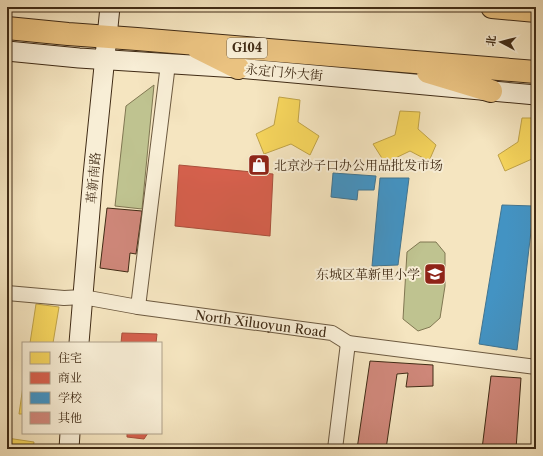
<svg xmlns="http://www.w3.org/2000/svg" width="543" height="456" font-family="'Libre Caslon Text','Noto Serif SC',serif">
  <rect width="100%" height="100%" fill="#f5e5c0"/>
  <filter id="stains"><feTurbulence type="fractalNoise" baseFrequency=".005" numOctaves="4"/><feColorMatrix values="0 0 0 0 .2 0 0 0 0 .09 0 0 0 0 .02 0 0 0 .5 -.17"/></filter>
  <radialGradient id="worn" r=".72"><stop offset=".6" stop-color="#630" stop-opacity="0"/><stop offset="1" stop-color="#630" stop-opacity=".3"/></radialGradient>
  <!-- green -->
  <path fill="#bfc390" stroke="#807752" d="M 154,85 L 142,209 L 115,206 L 126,106 Z
    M 420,242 L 436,242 L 445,253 L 445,286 L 440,318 L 430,327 L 418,331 L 403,319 L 407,252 Z"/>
  <!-- homes -->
  <path fill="#f6d55c" stroke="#bfa247" d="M 279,97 L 300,100 L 298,122 L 319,136 L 310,155 L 291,144 L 264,154 L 256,134 L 274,125 Z
    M 400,111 L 420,112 L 418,129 L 436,145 L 429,161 L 410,151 L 385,163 L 373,144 L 395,135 Z
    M 522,118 L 536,118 L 536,162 L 532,159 L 505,171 L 498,155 L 518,142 Z
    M 36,304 L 59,307 L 53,343 L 30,343 Z
    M 23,386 L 23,414 L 19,414 Z
    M 7,438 L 34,442 L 33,449 L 7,449 Z"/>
  <!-- shops -->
  <path fill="#d6604d" stroke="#a9503c" d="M 179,165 L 273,174 L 270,236 L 175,226 Z
    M 122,333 L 157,334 L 156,343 L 121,343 Z
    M 127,433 L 148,433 L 144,439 L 127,437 Z"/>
  <!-- schools -->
  <path fill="#4393c3" stroke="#42748f" d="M 333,173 L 376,176 L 374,190 L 358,190 L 357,200 L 331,197 Z
    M 380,178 L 409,178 L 398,265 L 372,266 Z
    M 502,205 L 534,206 L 517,350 L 479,344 Z"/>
  <!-- building -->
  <path fill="#d0887b" stroke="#402b15" d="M 107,208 L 142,211 L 136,254 L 130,253 L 128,272 L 100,268 Z
    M 370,361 L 433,365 L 433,386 L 406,387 L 408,373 L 397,374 L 386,449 L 357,449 Z
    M 491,376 L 521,378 L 516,449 L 482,449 Z"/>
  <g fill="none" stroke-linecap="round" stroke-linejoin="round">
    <!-- street casing -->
    <g stroke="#6d5a40" stroke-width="16">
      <g id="street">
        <path id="s1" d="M 7,293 L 64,298 L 83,297 L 138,307 L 332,333 L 348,343 L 536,367"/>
        <path d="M 138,307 L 168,64"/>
        <path d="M 335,449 L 348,343"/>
      </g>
    </g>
    <!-- secondary casing -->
    <g stroke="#402b15" stroke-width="21">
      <path id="secondary" d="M 7,51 L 79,58 L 238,68 L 536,95
        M 79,343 L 93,175 L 110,7
        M 69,449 L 70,433"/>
    </g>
    <!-- highway casing -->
    <g stroke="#402b15" stroke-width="24">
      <path id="highway" d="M 492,7 L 536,11
        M 7,28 L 68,34 L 137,39 L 536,72
        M 198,48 L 238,68
        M 428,72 L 491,91"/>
    </g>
    <!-- street -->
    <use href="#street" stroke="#f8eed6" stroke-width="14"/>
    <!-- secondary -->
    <use href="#secondary" stroke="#f8eed6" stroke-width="19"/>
    <!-- highway -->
    <use href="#highway" stroke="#eac280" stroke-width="22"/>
  </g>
  <!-- icons -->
  <defs>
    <g id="shop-square" transform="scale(1.15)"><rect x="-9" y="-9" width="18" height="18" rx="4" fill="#8f2418" stroke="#f8eed6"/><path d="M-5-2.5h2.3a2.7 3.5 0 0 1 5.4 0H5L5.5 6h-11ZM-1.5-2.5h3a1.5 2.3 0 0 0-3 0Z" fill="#fff"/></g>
    <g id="school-square" transform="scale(1.15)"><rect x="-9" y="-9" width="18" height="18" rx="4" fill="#8f2418" stroke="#f8eed6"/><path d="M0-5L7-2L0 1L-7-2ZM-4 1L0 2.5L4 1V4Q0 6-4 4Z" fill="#fff"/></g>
  </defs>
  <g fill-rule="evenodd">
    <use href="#shop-square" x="259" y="165"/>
    <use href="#school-square" x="435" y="274"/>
  </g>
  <g text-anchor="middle" stroke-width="4" stroke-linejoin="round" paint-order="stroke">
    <!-- shield labels -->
    <rect fill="#f8eed6" stroke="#77664f" stroke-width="1" x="227" y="38" width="40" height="20" rx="3"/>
    <g font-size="12" font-weight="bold" fill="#402b15">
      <text x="247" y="52">G104</text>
    </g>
    <!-- street labels -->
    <g font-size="13" fill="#402b15" stroke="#f8eed6">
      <text transform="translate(284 72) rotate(5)" y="5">永定门外大街</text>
      <text transform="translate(93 178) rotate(-85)" y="5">革新南路</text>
      <text dy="5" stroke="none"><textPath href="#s1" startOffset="256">North Xiluoyun Road</textPath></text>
    </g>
    <!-- poi labels -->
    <g font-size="13" fill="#402b15" stroke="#f8eed6" text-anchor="start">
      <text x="274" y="170">北京沙子口办公用品批发市场</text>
      <text x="420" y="279" text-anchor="end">东城区革新里小学</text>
    </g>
  </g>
  <!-- margin -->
  <rect width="543" height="456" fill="none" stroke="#f5e5c0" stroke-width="24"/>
  <rect x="8" y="8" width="527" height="440" fill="none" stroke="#402b15" stroke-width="2"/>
  <rect x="12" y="12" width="519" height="432" fill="none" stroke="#402b15"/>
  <!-- legend -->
  <rect x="22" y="342" width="140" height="92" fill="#f8eed6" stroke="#aea089"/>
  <rect x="30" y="352" width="20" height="12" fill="#f6d55c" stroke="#aea089"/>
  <text x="58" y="362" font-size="12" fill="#402b15">住宅</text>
  <rect x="30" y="372" width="20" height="12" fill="#d6604d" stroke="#aea089"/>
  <text x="58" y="382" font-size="12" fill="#402b15">商业</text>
  <rect x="30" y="392" width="20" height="12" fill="#4393c3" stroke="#aea089"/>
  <text x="58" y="402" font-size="12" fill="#402b15">学校</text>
  <rect x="30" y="412" width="20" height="12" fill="#d0887b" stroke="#aea089"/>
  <text x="58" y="422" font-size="12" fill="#402b15">其他</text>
  <!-- north arrow -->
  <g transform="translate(501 42) rotate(277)" stroke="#f8eed6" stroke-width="3" paint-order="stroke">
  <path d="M0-3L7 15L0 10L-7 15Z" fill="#402b15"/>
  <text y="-6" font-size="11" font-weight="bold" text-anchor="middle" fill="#402b15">北</text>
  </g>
  <rect width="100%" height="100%" filter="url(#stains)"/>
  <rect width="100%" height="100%" fill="url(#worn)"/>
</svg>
